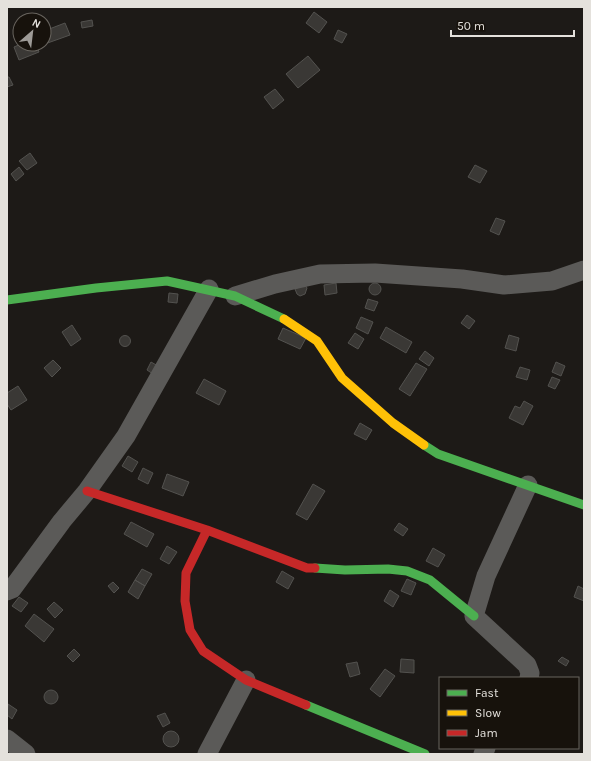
<svg xmlns="http://www.w3.org/2000/svg" width="591" height="761" font-family="Karla,sans-serif">
  <rect width="100%" height="100%" fill="#1d1a17"/>
  <!-- building -->
  <path fill="#3a3835" stroke="#53524f" d="M 314,12 L 327,22 L 319,33 L 306,23 Z
    M 92,20 L 93,26 L 82,28 L 81,22 Z
    M 65,23 L 70,35 L 42,45 L 44,44 L 44,31 Z
    M 338,30 L 347,34 L 342,43 L 334,39 Z
    M 21,44 L 36,44 L 39,52 L 19,60 L 14,47 Z
    M 308,56 L 320,70 L 298,88 L 286,74 Z
    M 7,77 L 9,77 L 13,85 L 7,87 Z
    M 275,89 L 284,100 L 273,109 L 264,97 Z
    M 30,153 L 37,163 L 27,170 L 19,161 Z
    M 475,165 L 487,171 L 480,183 L 468,177 Z
    M 19,167 L 24,174 L 16,181 L 11,174 Z
    M 496,218 L 505,221 L 499,235 L 490,231 Z
    M369 289a6 6 0 1 1 12 0a6 6 0 1 1-12 0Z
    M 336,283 L 337,293 L 325,295 L 324,285 Z
    M 305,285 L 307,288 L 305,294 L 300,296 L 297,294 L 295,289 Z
    M 169,293 L 178,294 L 177,303 L 168,302 Z
    M 368,299 L 378,302 L 374,311 L 365,308 Z
    M 467,315 L 475,321 L 469,329 L 461,323 Z
    M 361,317 L 373,322 L 368,334 L 356,328 Z
    M 72,325 L 81,339 L 71,346 L 62,332 Z
    M 386,327 L 412,342 L 406,353 L 380,338 Z
    M 283,328 L 306,338 L 300,349 L 278,339 Z
    M 355,333 L 364,339 L 358,349 L 348,343 Z
    M 509,335 L 519,338 L 516,351 L 505,348 Z
    M119.5 341a5.5 5.5 0 1 1 11 0a5.5 5.5 0 1 1-11 0Z
    M 425,351 L 434,358 L 429,366 L 419,359 Z
    M 53,360 L 61,368 L 52,377 L 44,368 Z
    M 151,362 L 158,366 L 153,374 L 147,370 Z
    M 556,362 L 565,366 L 561,376 L 552,372 Z
    M 416,363 L 427,369 L 410,396 L 399,389 Z
    M 520,367 L 530,370 L 527,380 L 516,377 Z
    M 552,377 L 560,380 L 555,389 L 548,386 Z
    M 204,379 L 226,391 L 219,405 L 196,393 Z
    M 18,386 L 27,400 L 11,410 L 7,404 L 7,393 Z
    M 524,401 L 533,406 L 523,425 L 509,418 L 515,406 L 520,408 Z
    M 360,423 L 372,430 L 366,440 L 354,434 Z
    M 128,456 L 138,462 L 132,472 L 122,466 Z
    M 143,468 L 153,473 L 148,484 L 138,479 Z
    M 167,474 L 189,482 L 183,496 L 162,488 Z
    M 313,484 L 325,491 L 307,520 L 296,514 Z
    M 131,522 L 154,534 L 147,547 L 124,534 Z
    M 399,523 L 408,529 L 403,536 L 394,530 Z
    M 167,546 L 177,552 L 169,564 L 160,559 Z
    M 433,548 L 445,555 L 438,567 L 426,561 Z
    M 142,569 L 152,574 L 145,586 L 135,580 Z
    M 282,571 L 294,578 L 288,589 L 276,582 Z
    M 407,579 L 416,583 L 411,595 L 401,591 Z
    M 135,580 L 145,586 L 138,599 L 128,592 Z
    M 113,582 L 119,588 L 114,593 L 108,586 Z
    M 578,586 L 584,589 L 584,601 L 574,597 Z
    M 390,590 L 399,596 L 393,607 L 384,601 Z
    M 19,597 L 28,603 L 21,612 L 12,606 Z
    M 54,602 L 63,610 L 55,618 L 47,609 Z
    M 34,614 L 54,629 L 44,642 L 25,626 Z
    M 74,649 L 80,655 L 73,662 L 67,656 Z
    M 562,657 L 569,661 L 566,666 L 558,661 Z
    M 401,659 L 414,660 L 414,673 L 400,672 Z
    M 357,662 L 360,674 L 350,677 L 346,664 Z
    M 385,669 L 395,676 L 380,697 L 370,689 Z
    M44 697a7 7 0 1 1 14 0a7 7 0 1 1-14 0Z
    M 8,704 L 17,710 L 12,719 L 7,715 Z
    M 165,713 L 170,723 L 163,727 L 157,716 Z
    M163 739a8 8 0 1 1 16 0a8 8 0 1 1-16 0Z"/>
  <g fill="none" stroke-linecap="round" stroke-linejoin="round">
    <!-- street -->
    <path stroke="#5b5a58" stroke-width="19" d="M 235,296 L 275,284 L 320,274 L 375,273 L 462,279 L 504,285 L 552,281 L 584,270
      M 528,485 L 486,576 L 474,616 L 527,665 L 530,673 L 529,678
      M 7,591 L 12,589 L 62,521 L 87,491 L 126,436 L 209,289
      M 7,739 L 26,754
      M 207,754 L 246,680
      M 483,754 L 486,748"/>
    <!-- fast -->
    <path stroke="#4caf50" stroke-width="9" d="M 7,300 L 96,288 L 167,281 L 235,296 L 284,319
      M 424,445 L 438,454 L 584,505
      M 315,568 L 345,570 L 388,569 L 407,571 L 430,580 L 474,616
      M 306,705 L 425,754"/>
    <!-- slow -->
    <path stroke="#ffc107" stroke-width="9" d="M 284,319 L 317,341 L 342,378 L 393,423 L 424,445"/>
    <!-- jam -->
    <path stroke="#c62828" stroke-width="9" d="M 87,491 L 207,530 L 307,568 L 315,568
      M 207,530 L 186,573 L 185,601 L 190,630 L 203,651 L 246,680 L 306,705"/>
  </g>
  <!-- border -->
  <rect width="591" height="761" fill="none" stroke="#e4e1dc" stroke-width="16"/>
  <!-- legend -->
  <rect x="439" y="677" width="140" height="72" fill="#17120c" stroke="#69655f"/>
  <rect x="447" y="690" width="20" height="6" fill="#4caf50" stroke="#69655f"/>
  <text x="475" y="697" font-size="12" fill="#e4e1dc">Fast</text>
  <rect x="447" y="710" width="20" height="6" fill="#ffc107" stroke="#69655f"/>
  <text x="475" y="717" font-size="12" fill="#e4e1dc">Slow</text>
  <rect x="447" y="730" width="20" height="6" fill="#c62828" stroke="#69655f"/>
  <text x="475" y="737" font-size="12" fill="#e4e1dc">Jam</text>
  <!-- north arrow -->
  <g transform="translate(32 32) rotate(28)"><circle r="19" fill="#17120c" stroke="#69655f"/>
  <path d="M0-3L7 15L0 10L-7 15Z" fill="#9e9b97"/>
  <text y="-6" font-size="11" font-weight="bold" text-anchor="middle" fill="#e4e1dc">N</text>
  </g>
  <!-- scale -->
  <path d="M451 30v6h123v-6" fill="none" stroke="#e4e1dc" stroke-width="2"/>
  <text x="457" y="30" font-size="12" fill="#e4e1dc" stroke="#17120c" stroke-width="3" paint-order="stroke">50 m</text>
</svg>
